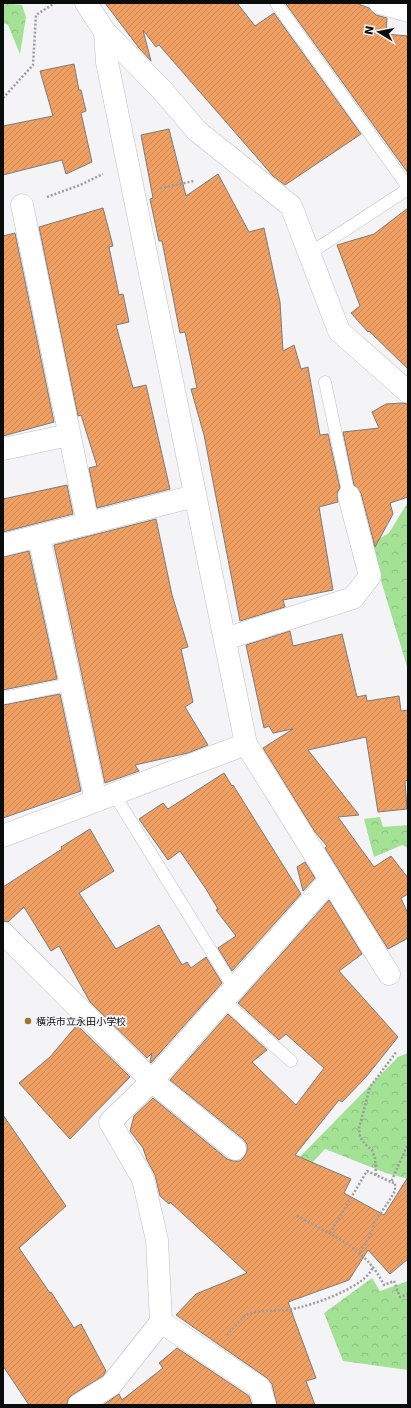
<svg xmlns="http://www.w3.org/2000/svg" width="411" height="1408" font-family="'DejaVu Sans','Noto Sans JP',sans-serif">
  <defs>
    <pattern id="forest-crowns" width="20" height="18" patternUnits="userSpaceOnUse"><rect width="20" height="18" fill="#a3e194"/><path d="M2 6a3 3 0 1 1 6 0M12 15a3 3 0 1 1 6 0" fill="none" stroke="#8bc07e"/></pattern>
    <pattern id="building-hatch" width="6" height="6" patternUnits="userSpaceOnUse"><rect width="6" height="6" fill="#f09f63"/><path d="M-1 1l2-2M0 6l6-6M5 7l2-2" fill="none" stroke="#c85"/></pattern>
  </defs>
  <rect width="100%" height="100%" fill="#f4f4f6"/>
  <!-- forest -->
  <path fill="url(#forest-crowns)" d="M 3,3 L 22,5 L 26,17 L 20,54 L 8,25 L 3,23 Z
    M 408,502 L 408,670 L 370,544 L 389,533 Z
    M 380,817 L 383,827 L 408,825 L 408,848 L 402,845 L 374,857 L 364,819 Z
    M 408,1053 L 408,1179 L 386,1173 L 325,1149 L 288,1189 L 279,1178 L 398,1057 Z
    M 372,1278 L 380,1291 L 408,1281 L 408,1370 L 343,1361 L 324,1313 Z"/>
  <!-- building -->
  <path fill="url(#building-hatch)" stroke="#7c7b7a" d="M 105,3 L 237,3 L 255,26 L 274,13 L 361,134 L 285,185 L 273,176 L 159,45 L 156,47 L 143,30 L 151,61 L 139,48 Z
    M 288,3 L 356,3 L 369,8 L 376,15 L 387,18 L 386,34 L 408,36 L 408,173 L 286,4 Z
    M 74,64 L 79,90 L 81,90 L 86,111 L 81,113 L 92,162 L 66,174 L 62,160 L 3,175 L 3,126 L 53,116 L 40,71 Z
    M 169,129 L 186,196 L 218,174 L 249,232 L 264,228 L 280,302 L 283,351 L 294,345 L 301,369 L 308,367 L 320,435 L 328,434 L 340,488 L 337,493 L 338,502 L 319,507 L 333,590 L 283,600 L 285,607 L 240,621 L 204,435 L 191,389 L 197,388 L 185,332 L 180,333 L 162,241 L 159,241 L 150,199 L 153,198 L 141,135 Z
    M 103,208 L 113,246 L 109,247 L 119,295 L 123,294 L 129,322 L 116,325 L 133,388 L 146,385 L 170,489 L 97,508 L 89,468 L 97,466 L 81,415 L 78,416 L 39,227 Z
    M 408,208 L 408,369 L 369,331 L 368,332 L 351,313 L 360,306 L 337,245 L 374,234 Z
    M 15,233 L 54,422 L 3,436 L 3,236 Z
    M 402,403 L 408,404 L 408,497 L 390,503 L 393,514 L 375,547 L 361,493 L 354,485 L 343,432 L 379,428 L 372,412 L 386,404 Z
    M 67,485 L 73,514 L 3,532 L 3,499 Z
    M 156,519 L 172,595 L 188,647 L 181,649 L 193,702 L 185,707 L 208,745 L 188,753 L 135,765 L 139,771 L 105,783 L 54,545 Z
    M 29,551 L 57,679 L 3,690 L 3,557 Z
    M 290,631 L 293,646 L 342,634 L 357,697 L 366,695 L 367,701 L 399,696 L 401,711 L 408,710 L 408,780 L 405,781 L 407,809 L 378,812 L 366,737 L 308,750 L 359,815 L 338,817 L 374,867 L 391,856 L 408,878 L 408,894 L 401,898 L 408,914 L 408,938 L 388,949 L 325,848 L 327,846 L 315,832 L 263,748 L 293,729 L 273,733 L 269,726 L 264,728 L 246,645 Z
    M 60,694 L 81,791 L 3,818 L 3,705 Z
    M 224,773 L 232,786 L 233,785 L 301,894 L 232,971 L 218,948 L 236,936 L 216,910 L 218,909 L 206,889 L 180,851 L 168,860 L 139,819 L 163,803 L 168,809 Z
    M 90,829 L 114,871 L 79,893 L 116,949 L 159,925 L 182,965 L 187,962 L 191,968 L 206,957 L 222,983 L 151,1063 L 150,1061 L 152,1053 L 147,1058 L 90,1002 L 59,946 L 51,951 L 24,907 L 8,922 L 3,921 L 3,887 L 62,849 L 61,847 Z
    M 305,862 L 315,878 L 303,891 L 297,867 Z
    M 329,900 L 362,954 L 339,971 L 398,1037 L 366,1077 L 342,1102 L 339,1100 L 295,1155 L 351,1179 L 344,1193 L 384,1215 L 408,1177 L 408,1259 L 390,1274 L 368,1250 L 349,1280 L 288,1302 L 316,1378 L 306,1381 L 315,1405 L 277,1405 L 272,1384 L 267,1378 L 176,1315 L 196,1294 L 247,1273 L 170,1202 L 169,1204 L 160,1196 L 155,1175 L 147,1160 L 143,1148 L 130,1131 L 134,1116 L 153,1098 L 227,1159 L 233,1161 L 240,1161 L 244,1157 L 247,1151 L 247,1144 L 243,1139 L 170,1080 L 228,1014 L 267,1050 L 252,1062 L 296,1105 L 324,1068 L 286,1034 L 279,1040 L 238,1003 Z
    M 77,1025 L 130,1077 L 70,1139 L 19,1083 L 50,1057 Z
    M 3,1115 L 66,1206 L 19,1248 L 50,1293 L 51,1292 L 74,1328 L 81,1324 L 106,1371 L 103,1376 L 72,1395 L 68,1399 L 67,1405 L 29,1405 L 3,1366 Z
    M 177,1348 L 249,1396 L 252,1405 L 103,1405 L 119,1394 L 122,1400 L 163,1368 L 159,1363 Z"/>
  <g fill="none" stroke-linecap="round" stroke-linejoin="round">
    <!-- lane casing -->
    <g stroke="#bdbebf" stroke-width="13">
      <path id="lane" d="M 276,3 L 408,187
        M 310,253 L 408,189
        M 325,382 L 349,496
        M 3,698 L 71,684
        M 114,794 L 234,988
        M 223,1000 L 291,1061"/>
    </g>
    <!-- street casing -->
    <g stroke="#bdbebf" stroke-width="23">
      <path id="street" d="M 86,3 L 105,32 L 162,90 L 197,131 L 291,206 L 339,331 L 408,392
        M 380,3 L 408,11
        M 22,205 L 88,524
        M 3,449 L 69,435
        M 39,537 L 96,801
        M 3,545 L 195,496
        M 225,639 L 353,598 L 370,576 L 349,496
        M 246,744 L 389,974
        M 3,836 L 246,744 L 107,62 L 105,32
        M 3,933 L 152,1081 L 235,1149
        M 161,1322 L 260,1388 L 265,1405
        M 79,1405 L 111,1385 L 161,1322 L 157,1240 L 143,1179 L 110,1122 L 152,1081 L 330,880"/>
    </g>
    <!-- path -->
    <path stroke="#9c9c9e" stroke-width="2.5" stroke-dasharray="2 2" stroke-linecap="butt" d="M 3,98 L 33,65 L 36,15 L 55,3
      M 160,188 L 194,181
      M 47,197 L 80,185 L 103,174
      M 376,1175 L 375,1158 L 372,1150 L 365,1144 L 360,1137 L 359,1128 L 370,1087 L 397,1051
      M 297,1216 C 332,1235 366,1248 384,1285 L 394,1281 L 400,1297 L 408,1294
      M 330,1233 L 367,1171 L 391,1182 L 408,1144
      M 360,1252 L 371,1234 L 374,1223 L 389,1201 L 395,1191 L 395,1183 L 391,1182
      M 227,1335 C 233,1328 241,1317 249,1314 C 262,1309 279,1312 292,1309 C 311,1306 369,1286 373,1266"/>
    <!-- lane -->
    <use href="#lane" stroke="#fff" stroke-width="12"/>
    <!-- street -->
    <use href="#street" stroke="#fff" stroke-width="22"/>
  </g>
  <!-- markers -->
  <circle fill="#a27226" stroke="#f4f4f6" stroke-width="1.5" cx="28" cy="1021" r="4"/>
  <g text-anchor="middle" stroke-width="3.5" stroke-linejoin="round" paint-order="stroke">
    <!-- poi labels -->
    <g font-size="10" fill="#0b0c0c" stroke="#f4f4f6" text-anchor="start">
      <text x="36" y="1025">横浜市立永田小学校</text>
    </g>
  </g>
  <!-- border -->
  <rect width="411" height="1408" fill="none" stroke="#0b0c0c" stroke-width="8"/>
  <!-- north arrow -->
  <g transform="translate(379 32) rotate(280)" stroke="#f4f4f6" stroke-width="3" paint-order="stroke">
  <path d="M0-3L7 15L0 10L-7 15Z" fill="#0b0c0c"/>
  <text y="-6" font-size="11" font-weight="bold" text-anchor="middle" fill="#0b0c0c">N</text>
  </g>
</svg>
